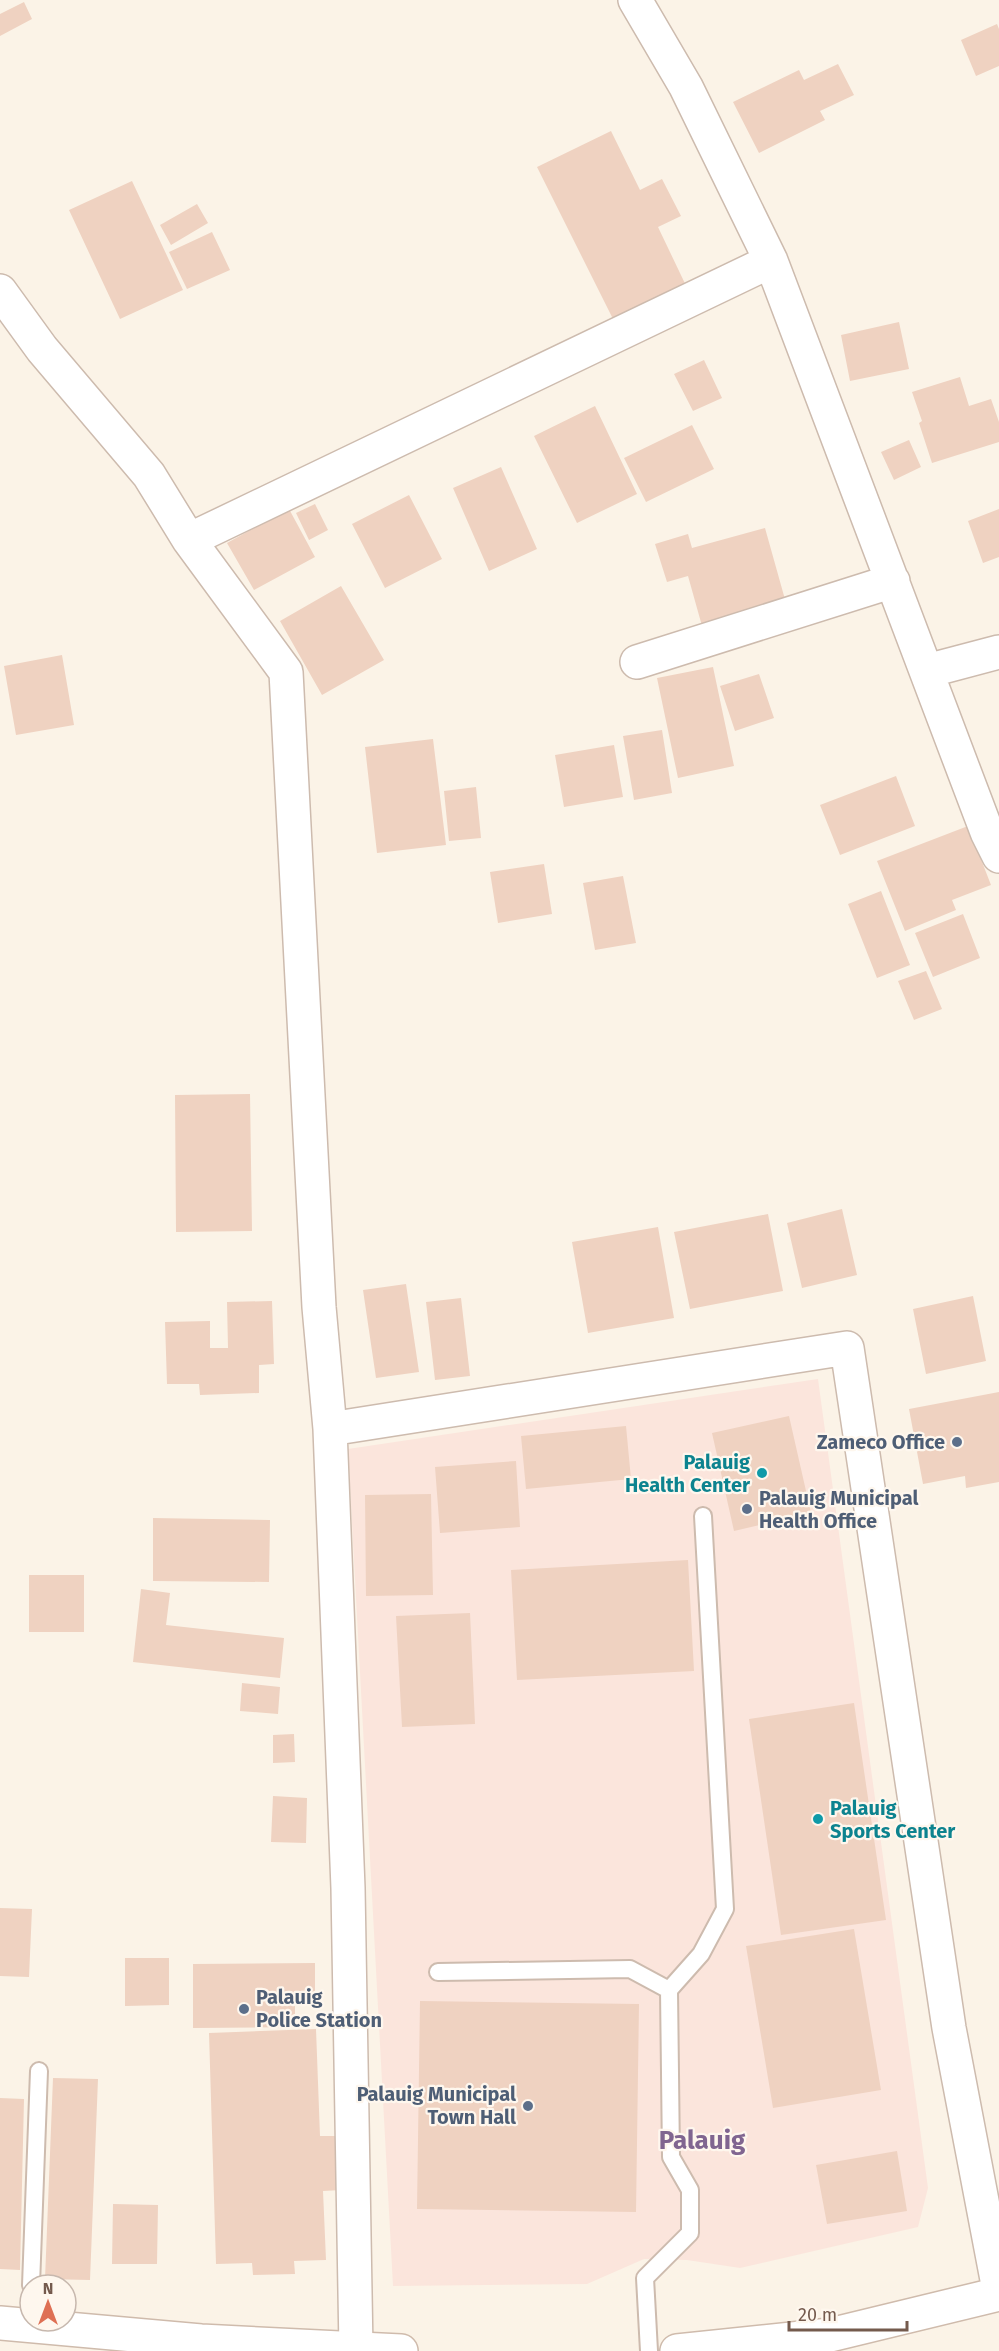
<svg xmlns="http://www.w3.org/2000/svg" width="999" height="2351" font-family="'Fira Sans',sans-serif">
  <rect width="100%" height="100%" fill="#fbf3e7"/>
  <!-- commercial -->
  <path fill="#fbe5dc" d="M 818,1379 L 928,2188 L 918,2227 L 740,2268 L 687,2260 L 644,2259 L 587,2284 L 393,2286 L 348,1449 Z"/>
  <!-- building -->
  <path fill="#efd2c1" d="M 24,2 L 32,19 L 0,36 L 0,14 Z
    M 997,24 L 999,29 L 999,66 L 976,76 L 961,40 Z
    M 838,64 L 854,95 L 820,111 L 825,120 L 759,153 L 733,102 L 799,70 L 804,80 Z
    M 611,131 L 640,190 L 662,179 L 681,216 L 658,227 L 690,294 L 618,329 L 537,167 Z
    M 132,181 L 183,290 L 120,319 L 69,210 Z
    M 197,204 L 208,223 L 171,245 L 160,225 Z
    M 212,232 L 230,270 L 187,289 L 169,252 Z
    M 899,322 L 909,369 L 850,381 L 841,335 Z
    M 704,360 L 722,398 L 693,411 L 674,374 Z
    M 960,377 L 969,406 L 991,399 L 999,422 L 999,442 L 932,463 L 919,423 L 922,421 L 912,392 Z
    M 595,406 L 637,494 L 577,523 L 534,436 Z
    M 692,425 L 714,469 L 646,502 L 624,458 Z
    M 909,440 L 921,467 L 894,480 L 881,452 Z
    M 501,467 L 537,549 L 489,571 L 453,488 Z
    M 409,495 L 442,559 L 385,588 L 352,524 Z
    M 315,504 L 328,530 L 309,540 L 296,513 Z
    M 289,509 L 315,557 L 254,590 L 227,543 Z
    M 999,509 L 999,557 L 983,563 L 968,521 Z
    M 765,528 L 786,603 L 702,626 L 688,576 L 667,582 L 655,544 L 688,534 L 692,548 Z
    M 341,586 L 384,660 L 322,695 L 280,621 Z
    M 62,655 L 74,725 L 16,735 L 4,666 Z
    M 713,667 L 734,766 L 678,778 L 657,678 Z
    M 759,674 L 774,718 L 735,731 L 720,686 Z
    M 662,730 L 672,793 L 634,800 L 623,736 Z
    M 433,739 L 446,845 L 377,853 L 365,747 Z
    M 614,745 L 623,797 L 564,807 L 555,755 Z
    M 896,776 L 915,826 L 840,855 L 820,805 Z
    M 476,787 L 481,838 L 449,841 L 444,791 Z
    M 968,826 L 991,885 L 952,900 L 956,910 L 905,931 L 877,861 Z
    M 544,864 L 552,914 L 498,923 L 490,872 Z
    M 623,876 L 636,943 L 595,950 L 583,883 Z
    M 881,891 L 910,965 L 877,978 L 848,904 Z
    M 963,914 L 980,958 L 933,977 L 915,933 Z
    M 926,971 L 942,1009 L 914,1020 L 898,981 Z
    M 250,1094 L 252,1231 L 176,1232 L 175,1095 Z
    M 842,1209 L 857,1275 L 802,1288 L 787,1223 Z
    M 768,1214 L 783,1291 L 690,1309 L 674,1232 Z
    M 658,1227 L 674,1318 L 588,1333 L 572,1242 Z
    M 406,1284 L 419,1372 L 376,1378 L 363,1290 Z
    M 973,1296 L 986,1361 L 926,1374 L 913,1309 Z
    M 461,1298 L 470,1376 L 435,1380 L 426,1302 Z
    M 272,1301 L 274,1364 L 259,1365 L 259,1393 L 200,1395 L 199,1384 L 167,1384 L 165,1322 L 210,1321 L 210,1348 L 228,1348 L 227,1302 Z
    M 999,1392 L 999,1482 L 966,1488 L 965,1476 L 923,1484 L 909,1409 Z
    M 789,1416 L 811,1513 L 734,1531 L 712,1433 Z
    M 626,1426 L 631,1479 L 526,1489 L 521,1436 Z
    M 516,1461 L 520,1527 L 440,1533 L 435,1467 Z
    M 431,1494 L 433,1595 L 366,1596 L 365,1495 Z
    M 153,1518 L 270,1520 L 269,1582 L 153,1581 Z
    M 688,1560 L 694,1671 L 517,1680 L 511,1570 Z
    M 29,1575 L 84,1575 L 84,1632 L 29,1632 Z
    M 141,1589 L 170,1593 L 166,1625 L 284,1638 L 280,1678 L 133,1662 Z
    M 470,1613 L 475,1724 L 402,1727 L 396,1616 Z
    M 242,1683 L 280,1687 L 278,1714 L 240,1711 Z
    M 854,1703 L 886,1920 L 781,1935 L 749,1719 Z
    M 294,1734 L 295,1762 L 273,1763 L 273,1735 Z
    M 273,1796 L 307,1798 L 306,1843 L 271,1842 Z
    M 0,1908 L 32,1909 L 29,1977 L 0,1976 Z
    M 854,1929 L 881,2090 L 773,2108 L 746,1946 Z
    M 125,1958 L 169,1958 L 169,2005 L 125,2006 Z
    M 315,1963 L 315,1992 L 295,1992 L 295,2027 L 193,2028 L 193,1964 Z
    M 420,2001 L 639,2004 L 636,2212 L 417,2209 Z
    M 316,2029 L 320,2136 L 339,2136 L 341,2190 L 323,2191 L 326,2260 L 294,2261 L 295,2274 L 253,2275 L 252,2263 L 216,2264 L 209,2033 Z
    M 53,2078 L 98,2079 L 90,2280 L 45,2279 Z
    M 0,2098 L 24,2099 L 20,2270 L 0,2269 Z
    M 897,2151 L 907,2211 L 827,2224 L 816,2165 Z
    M 113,2204 L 158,2205 L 157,2264 L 112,2264 Z"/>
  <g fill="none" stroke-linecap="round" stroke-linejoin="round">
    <!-- lane casing -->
    <g stroke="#cdbbae" stroke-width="20">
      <path id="lane" d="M 438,1972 L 630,1969 L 669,1990 L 671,2157 L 690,2190 L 690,2233 L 645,2278 L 649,2351
        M 669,1990 L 701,1954 L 725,1909 L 703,1516
        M 31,2285 L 39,2071"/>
    </g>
    <!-- street casing -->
    <g stroke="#cdbbae" stroke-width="36">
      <path id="street" d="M 635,0 L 686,87 L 771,261 L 987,832 L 999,856
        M 0,291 L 42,349 L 149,475 L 189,540 L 286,672 L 319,1307 L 330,1429 L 348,1888 L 356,2350
        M 189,540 L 771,261
        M 637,662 L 893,581
        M 927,671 L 999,652
        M 330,1429 L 847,1348 L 949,2028 L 999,2290"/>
    </g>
    <!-- secondary casing -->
    <g stroke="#cfbbac" stroke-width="36">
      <path id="secondary" d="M 0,2323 L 201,2341 L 401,2351
        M 677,2351 L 830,2335 L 999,2294"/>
    </g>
    <!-- lane -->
    <use href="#lane" stroke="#fff" stroke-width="16"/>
    <!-- street -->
    <use href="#street" stroke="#fff" stroke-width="33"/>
    <!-- secondary -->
    <use href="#secondary" stroke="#fff" stroke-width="33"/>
  </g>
  <!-- markers -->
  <g fill="#5c6f8a" stroke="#fef7ee" stroke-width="2">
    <circle cx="957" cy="1442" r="6"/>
    <circle cx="747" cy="1509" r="6"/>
    <circle cx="244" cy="2009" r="6"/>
    <circle cx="528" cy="2106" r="6"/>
  </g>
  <g fill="#0f9aa8" stroke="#fef7ee" stroke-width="2">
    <circle cx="762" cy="1473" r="6"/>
    <circle cx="818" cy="1819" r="6"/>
  </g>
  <g text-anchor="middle" stroke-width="4.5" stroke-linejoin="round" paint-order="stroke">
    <!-- service labels -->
    <g font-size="20" font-weight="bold" fill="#4e5e75" stroke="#fef7ee" text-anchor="end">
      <text x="945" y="1449">Zameco Office</text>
      <text x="759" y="1505" text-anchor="start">Palauig Municipal<tspan x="759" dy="23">Health Office</tspan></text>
      <text x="256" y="2004" text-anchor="start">Palauig<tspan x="256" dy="23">Police Station</tspan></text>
      <text x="516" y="2101">Palauig Municipal<tspan x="516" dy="23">Town Hall</tspan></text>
    </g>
    <!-- culture labels -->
    <g font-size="20" font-weight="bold" fill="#0d838f" stroke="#fef7ee" text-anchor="end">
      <text x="750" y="1469">Palauig<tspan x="750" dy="23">Health Center</tspan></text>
      <text x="830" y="1815" text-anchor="start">Palauig<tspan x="830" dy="23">Sports Center</tspan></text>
    </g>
    <!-- district labels -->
    <g font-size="26" font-weight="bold" fill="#806590" stroke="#fef7ee">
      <text x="702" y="2149">Palauig</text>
    </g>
  </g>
  <!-- north arrow -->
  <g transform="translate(48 2303)"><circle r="28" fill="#fef7ee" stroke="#c7b8ae" stroke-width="1.5"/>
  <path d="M0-4.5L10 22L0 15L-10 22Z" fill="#de7054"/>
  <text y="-9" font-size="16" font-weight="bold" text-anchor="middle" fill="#745a4d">N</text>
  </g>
  <!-- scale -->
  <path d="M789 2321v9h118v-9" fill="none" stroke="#745a4d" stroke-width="3"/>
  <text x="798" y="2321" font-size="18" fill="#745a4d" stroke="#fef7ee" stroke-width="4.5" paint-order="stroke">20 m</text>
</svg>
